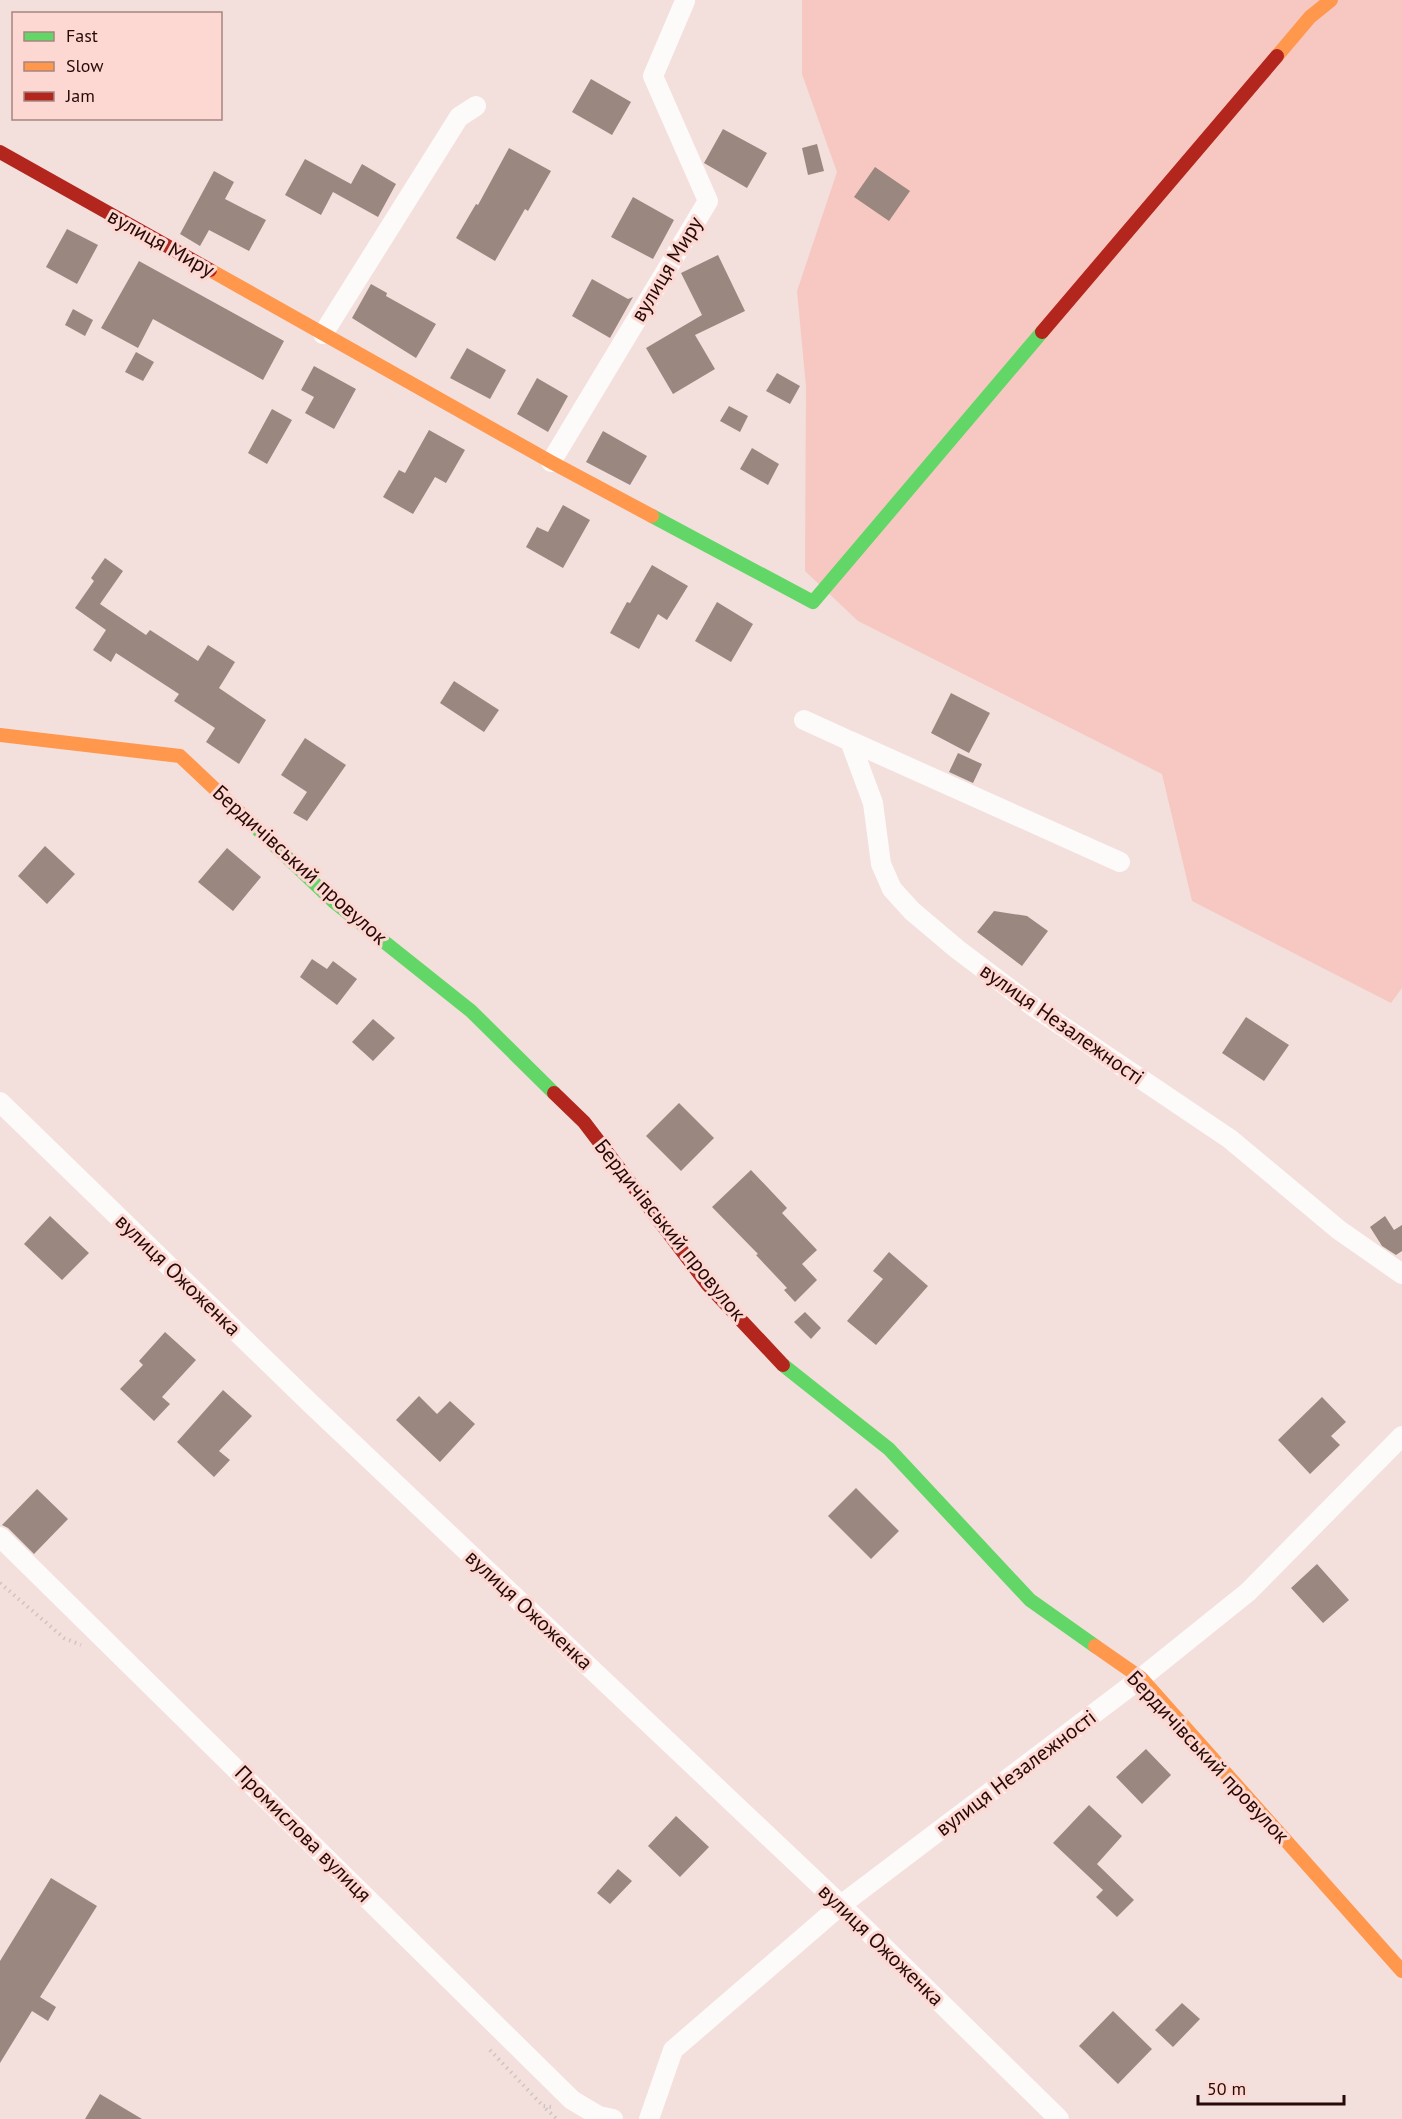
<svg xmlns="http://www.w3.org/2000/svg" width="1402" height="2119" font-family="'PT Sans',sans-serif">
  <rect width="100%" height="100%" fill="#f3dfdc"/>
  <!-- green -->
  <path fill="#f6c8c1" d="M 802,0 L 1402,0 L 1402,988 L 1391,1003 L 1192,901 L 1162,774 L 858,621 L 805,571 L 806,387 L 797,291 L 837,172 L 802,74 Z"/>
  <!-- building -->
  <path fill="#9a8780" d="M 591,79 L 631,102 L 612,135 L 572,112 Z
    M 723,129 L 767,153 L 747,188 L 704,163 Z
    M 817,144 L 824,171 L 808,175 L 802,148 Z
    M 509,148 L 551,171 L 528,211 L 525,209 L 495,261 L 456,238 L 476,204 L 478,205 Z
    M 305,159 L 351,184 L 362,164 L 396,184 L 378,217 L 333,192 L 321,215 L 285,195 Z
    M 875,167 L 910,191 L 889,221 L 854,197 Z
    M 214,171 L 234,182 L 225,199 L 266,220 L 249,251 L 209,230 L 200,246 L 180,234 Z
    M 633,197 L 674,220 L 653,259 L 611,237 Z
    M 67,229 L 98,245 L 77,284 L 46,267 Z
    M 718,255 L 745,311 L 695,335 L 715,369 L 673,394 L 646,348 L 702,315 L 681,273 Z
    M 139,261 L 284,341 L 263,380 L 153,319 L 138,348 L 101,328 Z
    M 592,279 L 628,299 L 633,297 L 610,338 L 572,316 Z
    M 371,284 L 387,293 L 386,296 L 436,324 L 416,358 L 352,318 Z
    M 73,309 L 93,320 L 85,336 L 65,325 Z
    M 467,348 L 506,370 L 490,399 L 450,378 Z
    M 136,352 L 154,362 L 143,381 L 125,372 Z
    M 314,366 L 356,389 L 334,429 L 305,413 L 314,397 L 301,390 Z
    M 777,373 L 800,386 L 790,404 L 766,391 Z
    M 537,378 L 568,396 L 548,432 L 517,414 Z
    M 729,406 L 748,416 L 740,432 L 720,421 Z
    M 272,409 L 292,420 L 267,464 L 248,453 Z
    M 429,430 L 465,450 L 446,483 L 435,477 L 413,514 L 383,497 L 399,470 L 405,473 Z
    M 603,431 L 647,456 L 630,485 L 586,462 Z
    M 752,448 L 779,464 L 768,485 L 740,469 Z
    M 563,505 L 590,520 L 563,568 L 526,547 L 537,527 L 548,532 Z
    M 105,558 L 123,571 L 100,604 L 146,635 L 150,630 L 198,661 L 208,645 L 235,662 L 219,688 L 266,720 L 239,764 L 206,742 L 215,728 L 174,701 L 179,694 L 116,653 L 111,662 L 93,650 L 106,630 L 75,608 L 94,581 L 91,578 Z
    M 652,565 L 688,586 L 667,620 L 658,614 L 639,649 L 610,633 L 627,602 L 630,603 Z
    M 717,602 L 753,624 L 731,662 L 695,641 Z
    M 454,681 L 499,710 L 484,732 L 440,703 Z
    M 951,693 L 990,713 L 969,753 L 931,733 Z
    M 305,738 L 346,765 L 307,821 L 293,813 L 307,792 L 281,775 Z
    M 958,753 L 982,764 L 973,783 L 949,772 Z
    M 45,846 L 75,874 L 47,904 L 18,876 Z
    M 227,848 L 261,877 L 233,911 L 198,882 Z
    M 994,911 L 1027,916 L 1048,931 L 1022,966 L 977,932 Z
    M 312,959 L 327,969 L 333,961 L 357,979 L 337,1005 L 300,977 Z
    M 1246,1017 L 1289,1045 L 1264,1081 L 1222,1053 Z
    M 373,1019 L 395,1038 L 373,1061 L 352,1042 Z
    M 679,1103 L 714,1138 L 681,1171 L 646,1136 Z
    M 751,1170 L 787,1208 L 782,1213 L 817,1250 L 802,1264 L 817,1280 L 795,1302 L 784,1290 L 787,1288 L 756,1255 L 758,1254 L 712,1207 Z
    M 50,1216 L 89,1253 L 62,1280 L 24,1244 Z
    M 1385,1216 L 1394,1230 L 1402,1225 L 1402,1251 L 1396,1255 L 1382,1246 L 1370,1227 Z
    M 889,1252 L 928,1286 L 876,1345 L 847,1321 L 883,1279 L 873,1271 Z
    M 805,1312 L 821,1328 L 811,1339 L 794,1322 Z
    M 165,1332 L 196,1360 L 162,1397 L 170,1404 L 154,1421 L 120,1389 L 143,1365 L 139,1361 Z
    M 223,1390 L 252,1416 L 219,1451 L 230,1460 L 214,1477 L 177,1442 Z
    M 419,1396 L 437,1414 L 450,1401 L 475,1424 L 440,1462 L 396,1420 Z
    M 1322,1397 L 1346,1422 L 1331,1436 L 1340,1445 L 1310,1474 L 1278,1440 Z
    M 856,1488 L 899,1531 L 871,1559 L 828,1516 Z
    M 37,1489 L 68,1519 L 34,1554 L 8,1528 L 2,1525 Z
    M 1317,1564 L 1349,1600 L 1323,1623 L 1291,1588 Z
    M 1146,1749 L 1171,1775 L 1142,1804 L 1116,1777 Z
    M 1089,1805 L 1122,1836 L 1097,1864 L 1134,1900 L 1117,1917 L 1096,1897 L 1103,1890 L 1053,1843 Z
    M 676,1816 L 709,1847 L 680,1877 L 648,1846 Z
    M 618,1869 L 632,1881 L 610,1904 L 597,1893 Z
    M 51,1878 L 97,1906 L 40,1997 L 56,2007 L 48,2021 L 32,2011 L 0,2063 L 0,1961 Z
    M 1182,2003 L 1200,2019 L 1173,2047 L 1155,2030 Z
    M 1113,2011 L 1152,2049 L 1118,2084 L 1079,2046 Z
    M 100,2094 L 142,2119 L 85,2119 Z"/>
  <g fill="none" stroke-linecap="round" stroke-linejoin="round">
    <!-- path -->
    <path stroke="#cdc4c3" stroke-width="4" stroke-dasharray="1.5 4.5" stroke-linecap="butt" d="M 0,1583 L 64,1638 L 81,1645
      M 490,2050 L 543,2106
      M 551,2107 L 543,2106 L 557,2119"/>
    <!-- street -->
    <path stroke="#fdfafa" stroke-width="20" d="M 323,334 L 459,117 L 476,106
      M 551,462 L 708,201 L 653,76 L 685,1
      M 804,720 L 850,741 L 873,803 L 881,864 L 892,889 L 912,911 L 957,949 L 1034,1007 L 1230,1139 L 1339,1230 L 1402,1274
      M 850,741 L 1120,862
      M 0,1102 L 309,1402 L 841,1905 L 1059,2119
      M 0,1537 L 572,2100 L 599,2116 L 613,2119
      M 649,2119 L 673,2050 L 841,1905 L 1141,1678 L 1248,1592 L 1402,1436"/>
    <!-- fast -->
    <path stroke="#63d668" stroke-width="14" d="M 652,516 L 813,602 L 1042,332
      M 252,824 L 333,901 L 471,1011 L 554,1093
      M 783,1365 L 889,1449 L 1030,1600 L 1095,1646"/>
    <!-- slow -->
    <path stroke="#ff974d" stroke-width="14" d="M 1277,56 L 1310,17 L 1331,0
      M 210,270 L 551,462 L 652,516
      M 0,735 L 180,756 L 252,824
      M 1095,1646 L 1141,1678 L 1402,1971"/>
    <!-- jam -->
    <path stroke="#b3261e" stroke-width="14" d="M 0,152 L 210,270
      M 1042,332 L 1277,56
      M 554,1093 L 584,1122 L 708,1285 L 783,1365"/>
  </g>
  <g text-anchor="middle" stroke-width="6" stroke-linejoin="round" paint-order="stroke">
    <!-- street labels -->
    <g font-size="21" fill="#270906" stroke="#fdd8d2">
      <text transform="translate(161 243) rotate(29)" y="7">вулиця Миру</text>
      <text transform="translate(667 269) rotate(-59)" y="7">вулиця Миру</text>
      <text transform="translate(300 865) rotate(42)" y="7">Бердичівський провулок</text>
      <text transform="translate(1062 1024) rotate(35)" y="7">вулиця Незалежності</text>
      <text transform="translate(670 1230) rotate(51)" y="7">Бердичівський провулок</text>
      <text transform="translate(178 1275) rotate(44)" y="7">вулиця Ожоженка</text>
      <text transform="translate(529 1610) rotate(43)" y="7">вулиця Ожоженка</text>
      <text transform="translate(1208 1757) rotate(47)" y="7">Бердичівський провулок</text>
      <text transform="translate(1016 1773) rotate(-37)" y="7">вулиця Незалежності</text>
      <text transform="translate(303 1834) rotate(45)" y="7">Промислова вулиця</text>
      <text transform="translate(881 1945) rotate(44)" y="7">вулиця Ожоженка</text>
    </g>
  </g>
  <!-- legend -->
  <rect x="12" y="12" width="210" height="108" fill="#fdd8d2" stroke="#a78580" stroke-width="1.5"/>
  <rect x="24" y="32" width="30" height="9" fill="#63d668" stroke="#a78580" stroke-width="1.5"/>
  <text x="66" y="42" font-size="18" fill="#270906">Fast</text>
  <rect x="24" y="62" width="30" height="9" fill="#ff974d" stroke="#a78580" stroke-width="1.5"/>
  <text x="66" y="72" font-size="18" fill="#270906">Slow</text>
  <rect x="24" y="92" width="30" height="9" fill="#b3261e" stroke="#a78580" stroke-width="1.5"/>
  <text x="66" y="102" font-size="18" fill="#270906">Jam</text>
  <!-- scale -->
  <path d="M1198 2095v9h146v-9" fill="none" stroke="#270906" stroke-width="3"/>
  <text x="1207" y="2095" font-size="18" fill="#270906" stroke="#fdd8d2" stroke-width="4.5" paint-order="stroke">50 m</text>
</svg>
